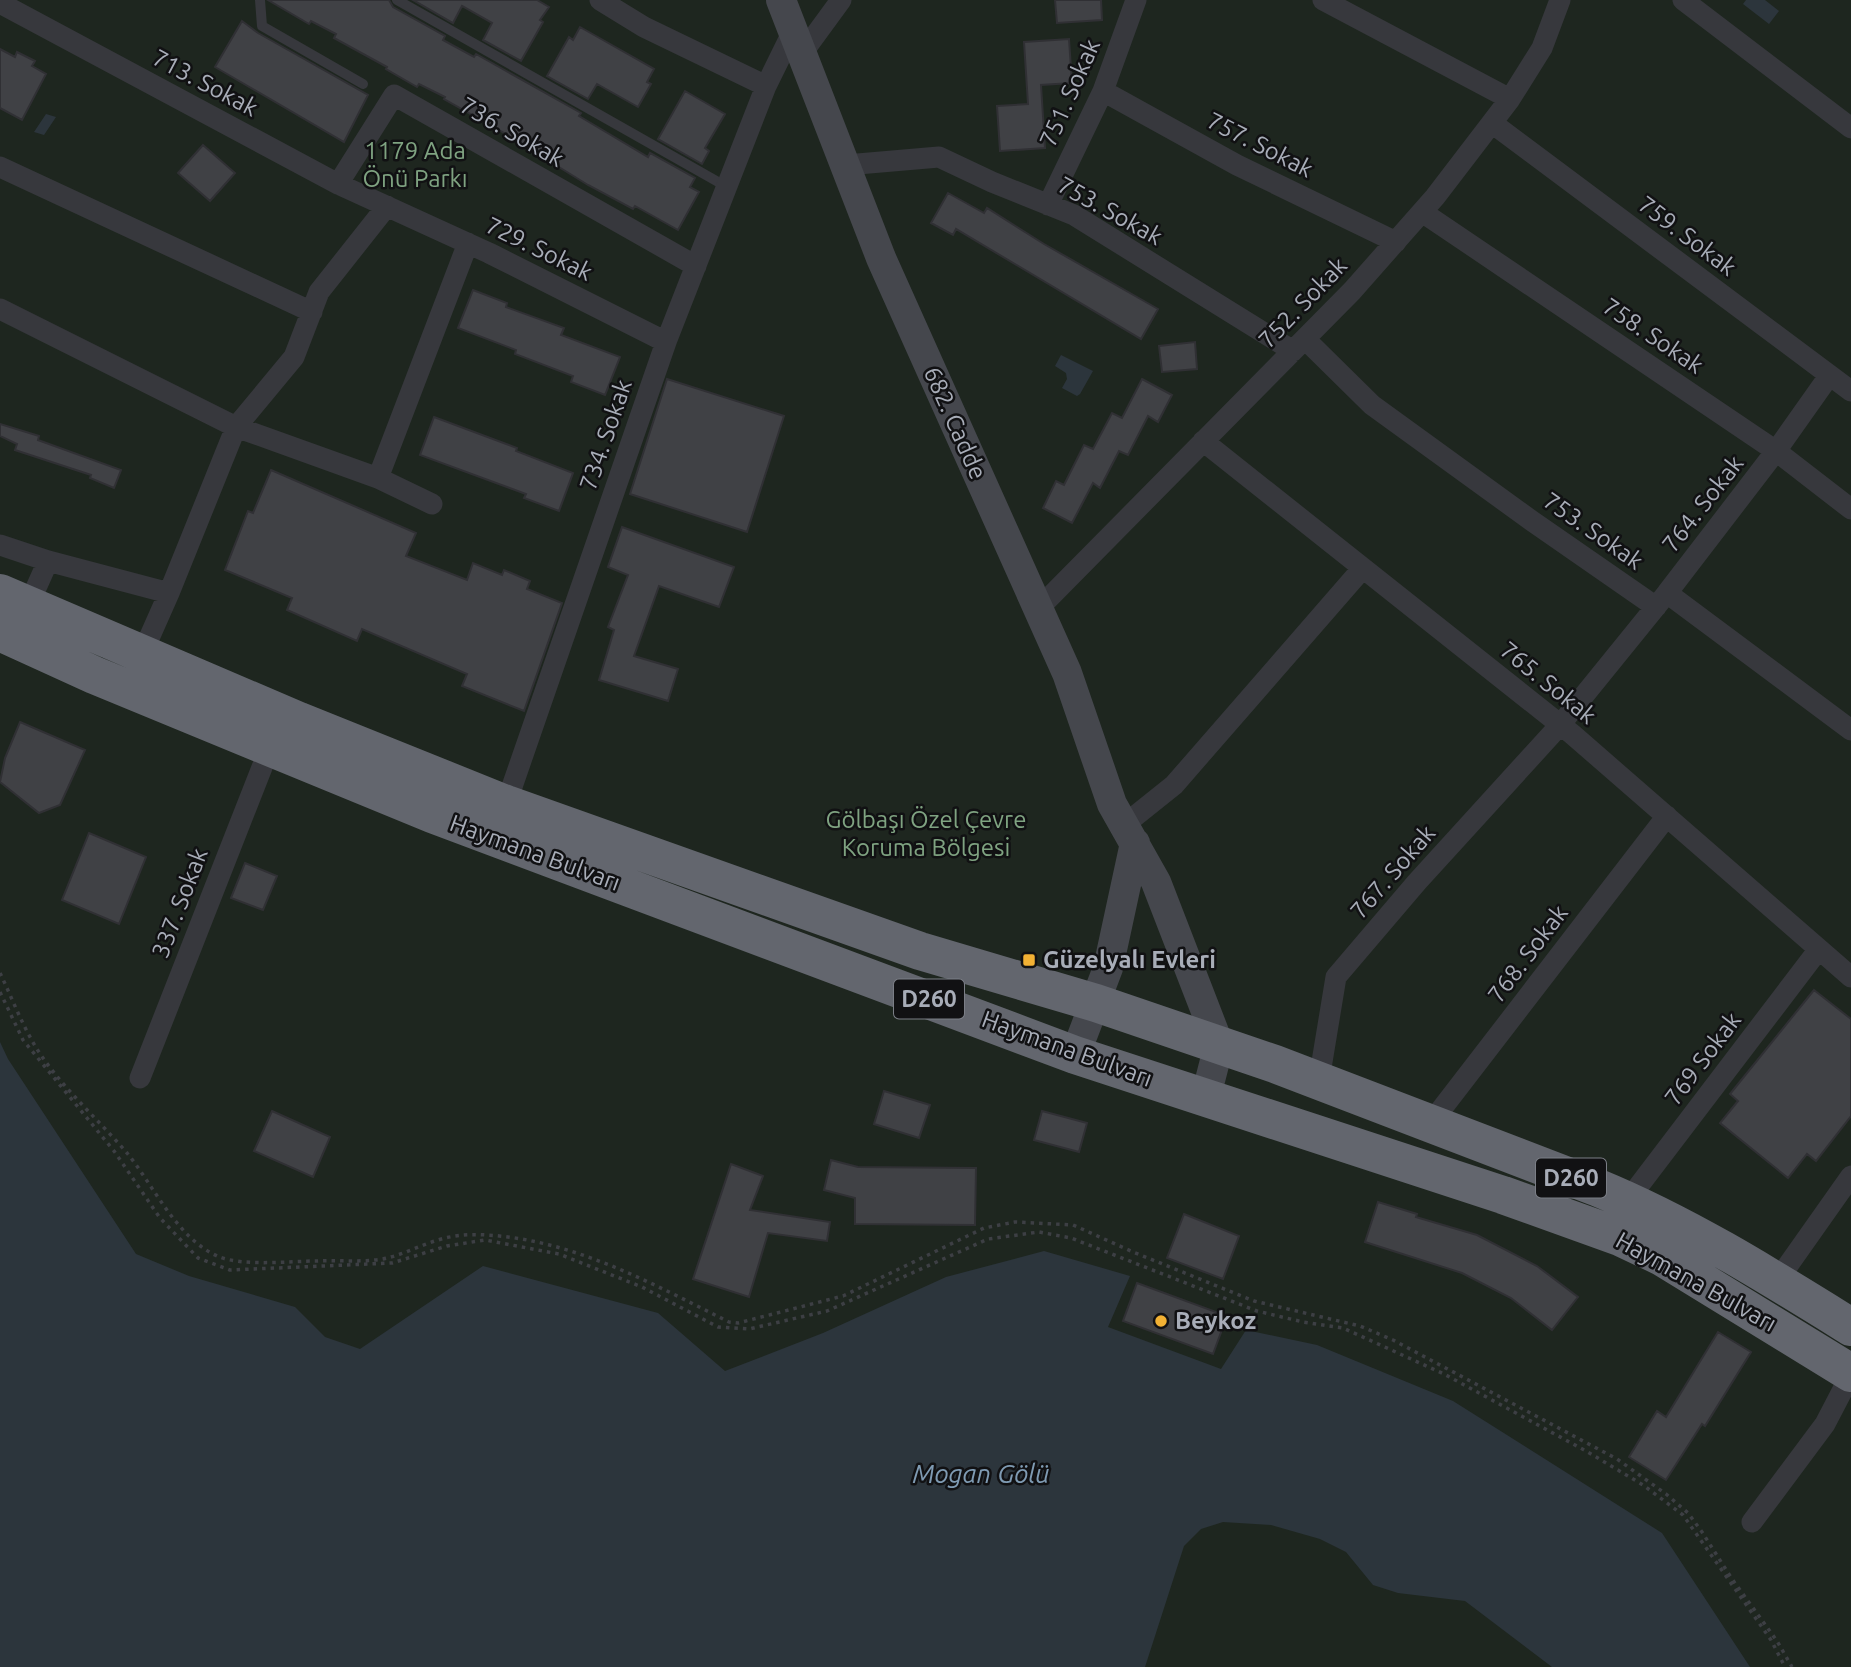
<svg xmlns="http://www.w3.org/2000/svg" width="1851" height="1667" font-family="Ubuntu,sans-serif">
  <rect width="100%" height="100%" fill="#161618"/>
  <!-- green -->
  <path fill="#1e261f" d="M 0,0 L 1851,0 L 1851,1667 L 0,1667 Z"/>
  <!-- water -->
  <path fill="#2c353c" d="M 1746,0 L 1765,0 L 1779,11 L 1769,24 L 1743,4 Z
    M 46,114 L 56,117 L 44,135 L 34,132 Z
    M 1061,355 L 1093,371 L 1080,394 L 1077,396 L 1062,388 L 1067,379 L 1066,373 L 1055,366 Z
    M 0,1042 L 8,1059 L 136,1254 L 189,1276 L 295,1307 L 325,1337 L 360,1349 L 483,1266 L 658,1313 L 725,1371 L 823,1333 L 946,1277 L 1044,1251 L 1130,1276 L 1108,1327 L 1221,1369 L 1246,1330 L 1317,1345 L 1453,1401 L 1662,1533 L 1750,1667 L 1552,1667 L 1465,1601 L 1398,1593 L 1373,1585 L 1346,1552 L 1320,1539 L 1271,1525 L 1223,1522 L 1201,1529 L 1184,1546 L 1145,1667 L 0,1667 Z"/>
  <!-- building -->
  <path fill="#404145" stroke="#303034" stroke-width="2" d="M 268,0 L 389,0 L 393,7 L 445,36 L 443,40 L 474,57 L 476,54 L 581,113 L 579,116 L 648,157 L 650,153 L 695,178 L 690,187 L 699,192 L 678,230 L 635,206 L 633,209 L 588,185 L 499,130 L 444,99 L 445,97 L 419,84 L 417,87 L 386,69 L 387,67 L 334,38 L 336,34 L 311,21 L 309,24 Z
    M 413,0 L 537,0 L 549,7 L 540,20 L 543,22 L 521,61 L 483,40 L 492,23 L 462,6 L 453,23 Z
    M 1055,0 L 1101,0 L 1102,20 L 1057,23 Z
    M 242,21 L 258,33 L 368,95 L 344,142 L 215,67 Z
    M 580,27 L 654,69 L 647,82 L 651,84 L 638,107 L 597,84 L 588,99 L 547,76 L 569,37 L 573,40 Z
    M 1069,39 L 1072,83 L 1041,85 L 1045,148 L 1000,151 L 997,106 L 1028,104 L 1024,42 Z
    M 0,49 L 15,57 L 17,52 L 35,61 L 32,66 L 46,74 L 22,120 L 0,108 Z
    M 685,91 L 725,114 L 705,148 L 709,151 L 702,164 L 658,139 Z
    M 203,145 L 235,173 L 210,201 L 178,173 Z
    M 948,193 L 984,213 L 987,208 L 1044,244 L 1158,309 L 1141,339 L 956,229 L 953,235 L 931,223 Z
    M 473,290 L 507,303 L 506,307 L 564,328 L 561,335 L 620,357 L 605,395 L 571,382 L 573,376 L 515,354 L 516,350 L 458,328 Z
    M 1195,342 L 1197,369 L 1162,372 L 1159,346 Z
    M 667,379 L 784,416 L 747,532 L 630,494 Z
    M 1142,379 L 1172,395 L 1158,422 L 1148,416 L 1128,455 L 1119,451 L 1100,488 L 1093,483 L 1072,523 L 1043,508 L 1056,481 L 1064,485 L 1084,445 L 1093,449 L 1112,413 L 1122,418 Z
    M 434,417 L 517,448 L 516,451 L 573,473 L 559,511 L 524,498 L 526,494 L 420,455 Z
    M 0,424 L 39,436 L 38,440 L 121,470 L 114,488 L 90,478 L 91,475 L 15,450 L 17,444 L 0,436 Z
    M 271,470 L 416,533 L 406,556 L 467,580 L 473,563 L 502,575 L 504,570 L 530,581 L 527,589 L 562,603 L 524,711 L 462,686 L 467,674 L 362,629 L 357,641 L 287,610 L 292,598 L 225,570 L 248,511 L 253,513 Z
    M 622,527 L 734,567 L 719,607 L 659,586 L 634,656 L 678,669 L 668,701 L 599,680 L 614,630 L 608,627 L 628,575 L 608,567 Z
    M 20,722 L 85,750 L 60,805 L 39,813 L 0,782 L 5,758 Z
    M 89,833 L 146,857 L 119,924 L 62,900 Z
    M 245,863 L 277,876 L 263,910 L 231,898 Z
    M 1814,990 L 1851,1019 L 1851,1116 L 1816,1161 L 1807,1154 L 1788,1178 L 1720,1123 L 1738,1101 L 1730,1094 Z
    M 884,1091 L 930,1105 L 919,1138 L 874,1124 Z
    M 272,1111 L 330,1137 L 313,1177 L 254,1151 Z
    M 1042,1111 L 1087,1123 L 1079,1152 L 1034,1140 Z
    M 831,1160 L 858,1167 L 976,1168 L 975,1225 L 855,1224 L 855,1198 L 824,1190 Z
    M 731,1164 L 763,1176 L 750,1210 L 830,1222 L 827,1241 L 768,1233 L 749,1297 L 693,1279 Z
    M 1378,1202 L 1417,1214 L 1416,1217 L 1477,1235 L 1537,1266 L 1578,1297 L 1552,1330 L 1511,1298 L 1462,1273 L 1365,1242 Z
    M 1184,1214 L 1239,1236 L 1223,1279 L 1167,1258 Z
    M 1137,1283 L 1227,1316 L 1213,1354 L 1123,1321 Z
    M 1718,1332 L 1751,1352 L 1705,1426 L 1702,1424 L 1666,1480 L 1629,1457 L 1657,1411 L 1666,1417 Z"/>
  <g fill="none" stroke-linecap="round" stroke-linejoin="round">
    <!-- path -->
    <path stroke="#3d3f44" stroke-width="3.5" stroke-dasharray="3.5 5" stroke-linecap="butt" d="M 0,973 C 12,998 22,1025 37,1049 C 61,1087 98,1119 127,1153 C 154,1186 176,1237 217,1256 C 242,1267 289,1261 317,1261 C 336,1260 356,1262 375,1260 C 397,1258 415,1247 435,1241 C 452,1235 469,1234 487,1235 C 574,1240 653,1284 729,1322 L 738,1323 L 843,1296 L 984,1228 L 1015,1222 L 1073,1225 L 1133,1252 L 1254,1301 L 1360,1326 L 1393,1340 L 1617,1459 L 1666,1494 L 1688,1513 L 1702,1532 L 1732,1579 L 1777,1641 L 1792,1667
      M 0,992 L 23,1040 L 114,1151 L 160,1218 L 198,1258 L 230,1270 L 392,1263 L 447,1246 L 485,1240 L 559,1254 L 642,1287 L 718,1327 L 749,1329 L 827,1311 L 988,1239 L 1039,1232 L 1071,1238 L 1257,1311 L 1303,1322 L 1343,1328 L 1444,1374 L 1586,1451 L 1643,1485 L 1683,1515 L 1771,1640 L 1785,1667"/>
    <!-- lane -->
    <path stroke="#37383d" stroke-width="10" d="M 260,0 L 262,26 L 363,84
      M 397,0 L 727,187"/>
    <!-- street -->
    <path stroke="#37383d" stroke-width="21" d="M 600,0 L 644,27 L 766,86 L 794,29
      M 1323,0 L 1510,99
      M 1683,0 L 1851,128
      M 0,3 L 338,184 L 489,253 L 666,342
      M 803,52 L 841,0
      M 1103,91 L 1237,165 L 1396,242
      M 1492,123 L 1851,391
      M 846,165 L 939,157 L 992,182 L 1074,215 L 1293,351
      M 0,167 L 312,312
      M 338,184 L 394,95 L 696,266
      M 1048,205 L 1103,91 L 1136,0
      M 1422,212 L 1776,451 L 1851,509
      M 0,309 L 236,427 L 378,478 L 432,504
      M 1305,339 L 1372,405 L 1532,521 L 1656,607
      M 1203,441 L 1572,734 L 1851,977
      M 378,478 L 468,243
      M 0,545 L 48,561 L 169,593
      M 1667,593 L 1851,730
      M 28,606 L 48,561
      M 1038,609 L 1352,291 L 1435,197 L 1510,99 L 1542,48 L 1560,0
      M 142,654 L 169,593 L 236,427 L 294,357 L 319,292 L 387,206
      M 506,804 L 666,342 L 766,86
      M 1124,825 L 1174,785 L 1362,569
      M 140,1078 L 270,747
      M 1319,1080 L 1336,977 L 1417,882 L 1560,725 L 1667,593 L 1776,451 L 1829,376
      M 1430,1124 L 1667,816
      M 1628,1200 L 1819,949
      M 1777,1281 L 1851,1176
      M 1752,1522 L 1825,1424 L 1851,1374"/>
    <!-- secondary -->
    <path stroke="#45474d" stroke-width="30" d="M 781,0 L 881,258 L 1067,673 L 1112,804 L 1156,882 L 1219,1045 L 1206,1096
      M 1075,1055 L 1108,968 L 1135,843"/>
    <!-- highway -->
    <path stroke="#63666e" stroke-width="38" d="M 0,593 L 299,721 L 506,804 L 920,951 L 1096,1003 L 1275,1064 L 1596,1187 C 1686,1224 1769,1276 1851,1327
      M 0,632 L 94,675 L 432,814 L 1075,1055 L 1503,1195 L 1620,1237 L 1662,1257 L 1851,1373"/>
  </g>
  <!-- markers -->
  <g fill="#f2b134" stroke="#111113" stroke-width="2.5">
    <rect x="1022" y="953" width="14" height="14" rx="3.5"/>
    <circle cx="1161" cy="1321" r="7"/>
  </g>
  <g text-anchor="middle" stroke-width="5" stroke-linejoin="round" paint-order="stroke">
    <!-- shield labels -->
    <g fill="#111113" stroke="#7b7e86" stroke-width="2">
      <rect x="894" y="979.5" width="70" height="39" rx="5"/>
      <rect x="1536" y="1158.5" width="70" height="39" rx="5"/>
    </g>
    <g font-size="23" font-weight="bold" fill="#a8adb8">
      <text x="929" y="1007">D260</text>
      <text x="1571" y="1186">D260</text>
    </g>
    <!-- street labels -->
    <g font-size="24" fill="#a8adb8" stroke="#111113">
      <text transform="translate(205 83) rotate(28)" y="8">713. Sokak</text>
      <text transform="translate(1070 93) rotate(-66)" y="8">751. Sokak</text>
      <text transform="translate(512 132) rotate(30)" y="8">736. Sokak</text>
      <text transform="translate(1260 145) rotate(27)" y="8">757. Sokak</text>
      <text transform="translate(1110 211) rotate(29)" y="8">753. Sokak</text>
      <text transform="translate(1687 236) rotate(37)" y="8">759. Sokak</text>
      <text transform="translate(539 249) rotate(26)" y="8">729. Sokak</text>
      <text transform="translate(1303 303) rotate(-46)" y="8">752. Sokak</text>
      <text transform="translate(1653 336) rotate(34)" y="8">758. Sokak</text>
      <text transform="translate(955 423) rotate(66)" y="8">682. Cadde</text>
      <text transform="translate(606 435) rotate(-71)" y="8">734. Sokak</text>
      <text transform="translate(1703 504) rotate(-52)" y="8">764. Sokak</text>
      <text transform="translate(1593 531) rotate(35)" y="8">753. Sokak</text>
      <text transform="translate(1548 683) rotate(39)" y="8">765. Sokak</text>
      <text transform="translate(535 853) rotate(20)" y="8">Haymana Bulvarı</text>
      <text transform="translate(1393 872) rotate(-49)" y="8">767. Sokak</text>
      <text transform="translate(180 903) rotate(-69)" y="8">337. Sokak</text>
      <text transform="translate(1528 954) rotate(-53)" y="8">768. Sokak</text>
      <text transform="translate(1067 1049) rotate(20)" y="8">Haymana Bulvarı</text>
      <text transform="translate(1703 1059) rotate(-53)" y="8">769 Sokak</text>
      <text transform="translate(1696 1282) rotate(29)" y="8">Haymana Bulvarı</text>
    </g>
    <!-- park labels -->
    <g font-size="24" fill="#7fa381" stroke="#111113">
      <text x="415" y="159">1179 Ada<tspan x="415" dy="28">Önü Parkı</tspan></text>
      <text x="926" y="828">Gölbaşı Özel Çevre<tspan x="926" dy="28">Koruma Bölgesi</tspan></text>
    </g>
    <!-- poi labels -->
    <g font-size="24" font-weight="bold" fill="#a8adb8" stroke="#111113" text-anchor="start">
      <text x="1043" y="968">Güzelyalı Evleri</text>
      <text x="1175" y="1329">Beykoz</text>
    </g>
    <!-- water labels -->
    <g font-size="26" font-style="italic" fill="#7f9bb3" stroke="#111113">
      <text x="981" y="1483">Mogan Gölü</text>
    </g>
  </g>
</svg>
